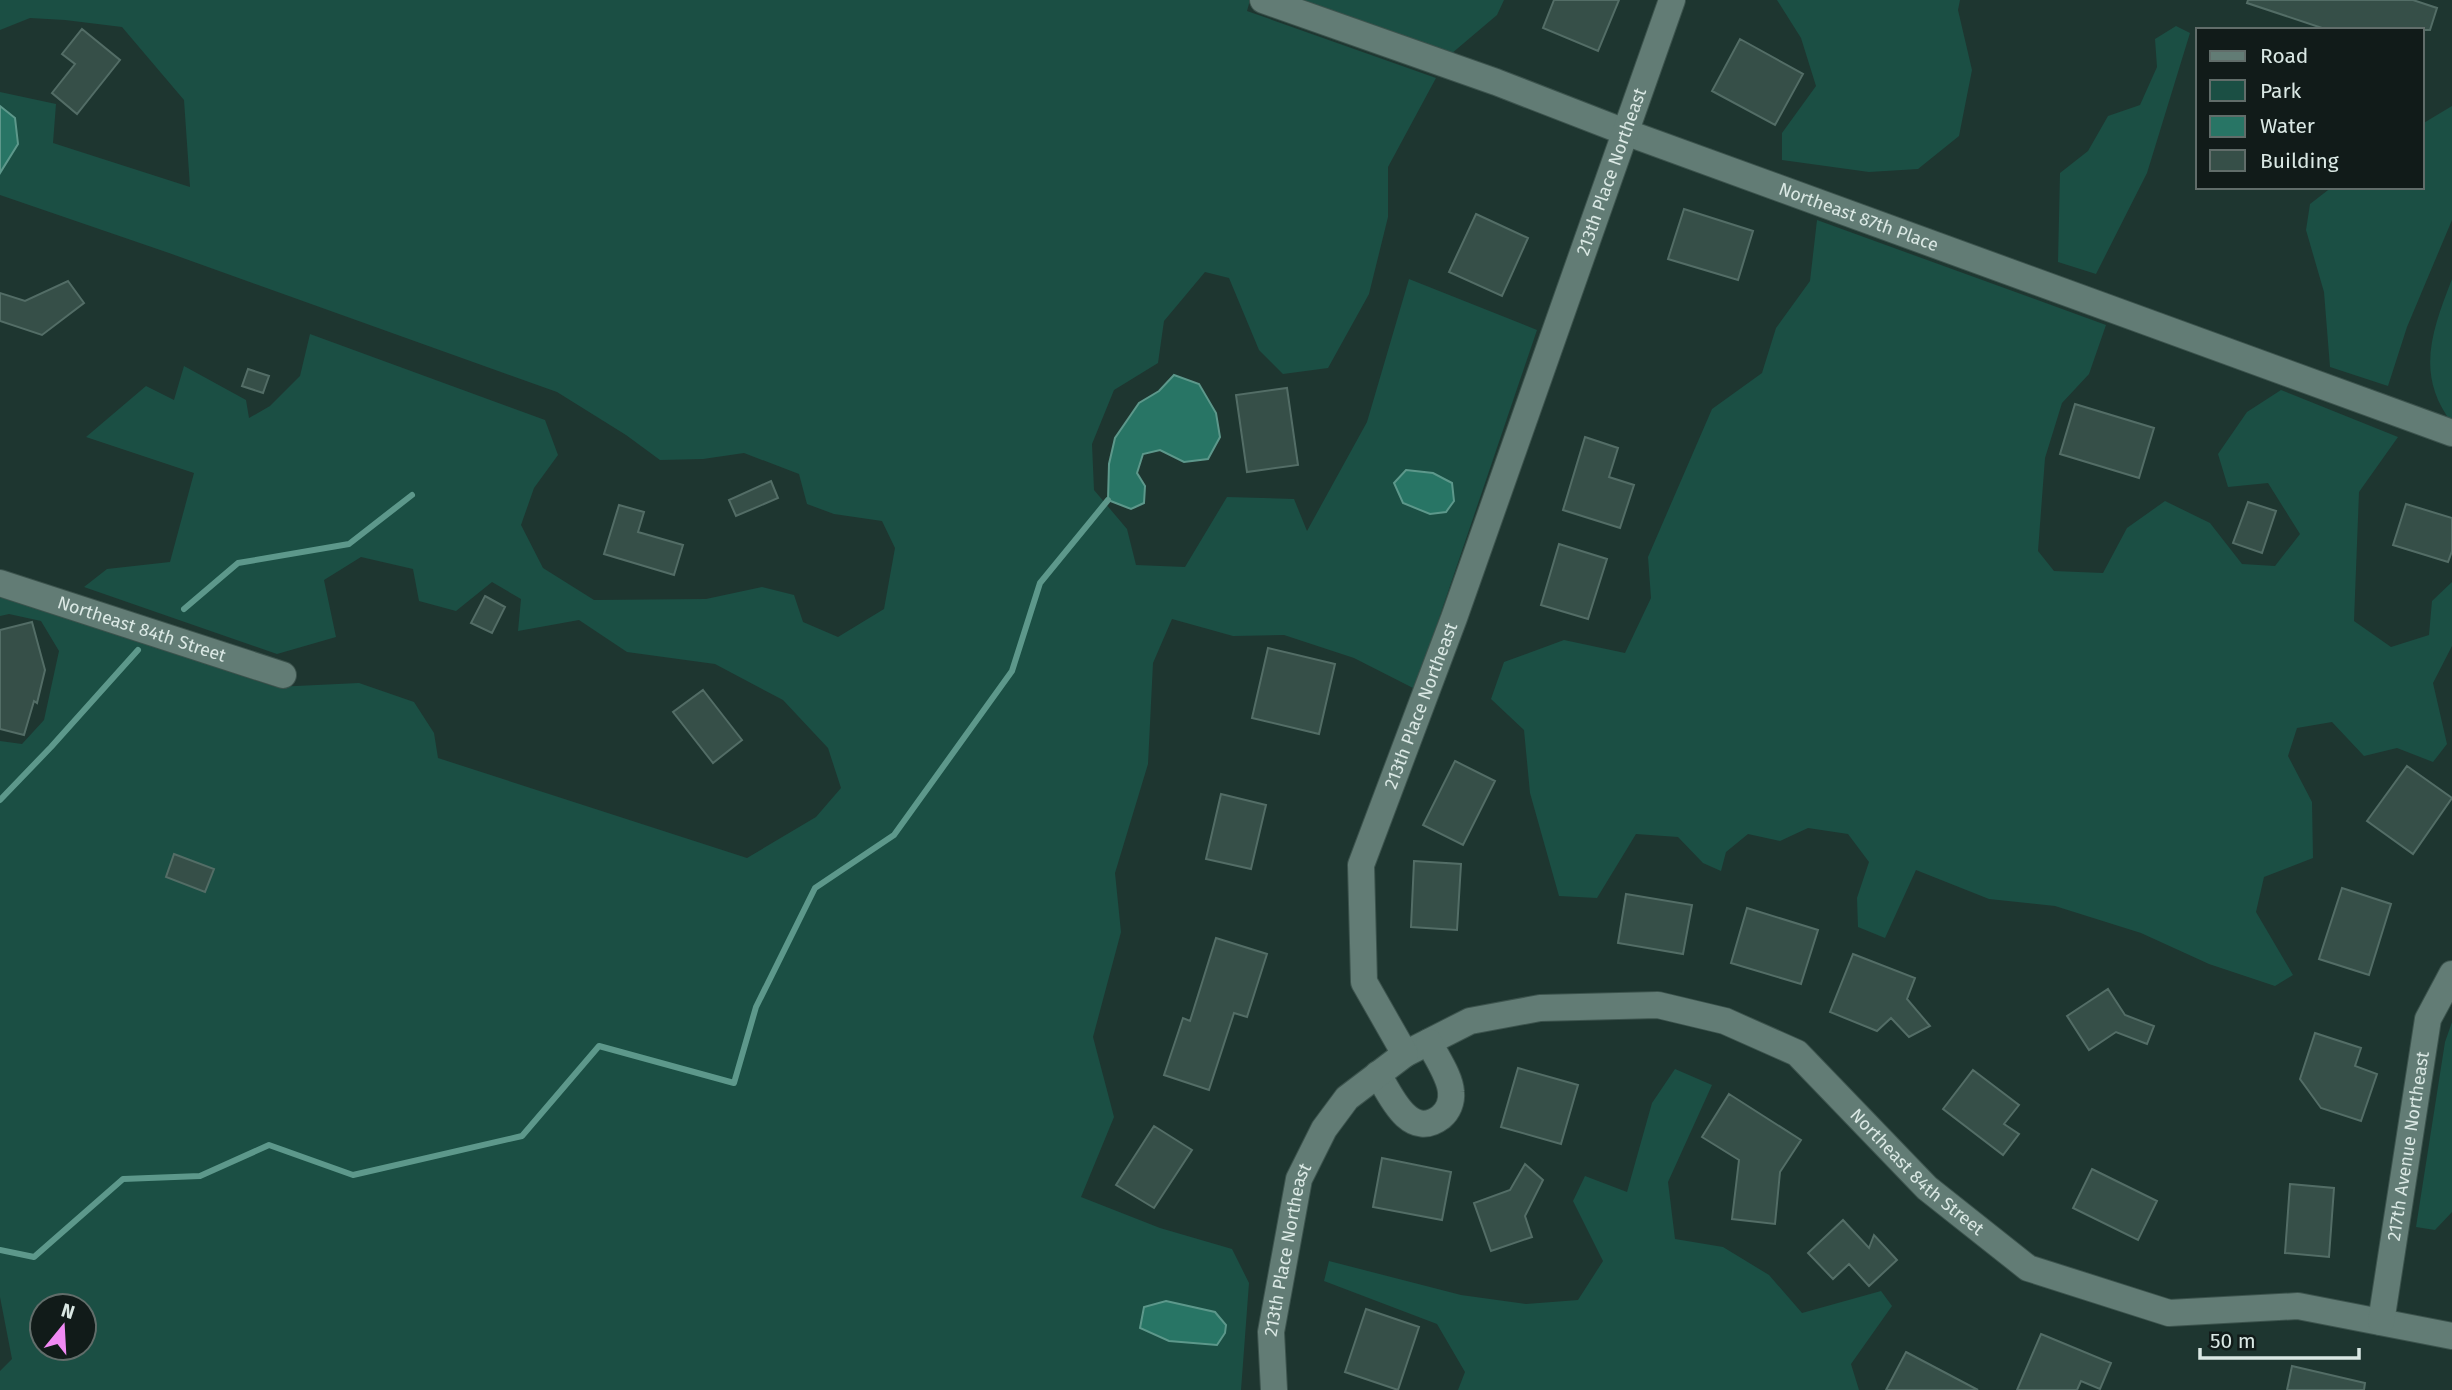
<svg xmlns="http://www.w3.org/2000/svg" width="2452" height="1390" font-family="'Fira Sans',sans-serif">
  <rect width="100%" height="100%" fill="#1e3630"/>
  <!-- green -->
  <path fill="#1b4f44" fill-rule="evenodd" d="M 0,0 L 1250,0 L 1247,11 L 1436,78 L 1388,167 L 1388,217 L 1369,294 L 1328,368 L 1283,374 L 1259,350 L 1229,278 L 1205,272 L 1164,321 L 1158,363 L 1114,390 L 1092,444 L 1094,490 L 1127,529 L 1136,565 L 1185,567 L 1227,497 L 1294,499 L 1307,531 L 1367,422 L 1409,279 L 1537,330 L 1415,689 L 1354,658 L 1284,635 L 1233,636 L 1172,619 L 1153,663 L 1148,764 L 1115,873 L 1121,932 L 1093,1037 L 1114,1117 L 1081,1197 L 1160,1228 L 1232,1249 L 1249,1283 L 1241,1390 L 0,1390 L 0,1371 L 12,1359 L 0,1297 L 0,741 L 22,744 L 44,720 L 59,651 L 41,621 L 9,614 L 0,616 L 0,595 L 275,687 L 359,683 L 414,702 L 434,733 L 438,758 L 747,858 L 816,817 L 841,788 L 828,748 L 783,700 L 715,664 L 627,652 L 579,620 L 518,631 L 521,599 L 492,582 L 456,611 L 419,601 L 413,569 L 361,557 L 324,580 L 336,637 L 277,654 L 84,587 L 107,569 L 170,562 L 194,473 L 86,437 L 146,386 L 174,400 L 184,366 L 246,400 L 249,418 L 270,406 L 300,376 L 310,334 L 545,420 L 558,455 L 534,488 L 521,525 L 543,568 L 594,600 L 706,599 L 762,587 L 794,595 L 803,622 L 838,637 L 884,609 L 895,548 L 882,521 L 834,514 L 807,504 L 799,474 L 744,453 L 703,459 L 660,460 L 626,435 L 557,392 L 169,253 L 0,195 L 0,92 L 56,104 L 53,143 L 190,187 L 184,100 L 122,27 L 65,20 L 30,18 L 0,30 ZM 42,1306 L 84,1306 L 84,1348 L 42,1348 Z
    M 1299,0 L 1504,0 L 1497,15 L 1451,54 Z
    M 1777,0 L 1960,0 L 1958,10 L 1972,70 L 1959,136 L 1918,169 L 1869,172 L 1782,160 L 1782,133 L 1816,86 L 1801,38 Z
    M 2176,26 L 2190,33 L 2147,173 L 2096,274 L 2058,262 L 2060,173 L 2088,151 L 2108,116 L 2140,105 L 2157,67 L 2155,39 Z
    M 2452,106 L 2452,220 L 2407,327 L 2388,386 L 2330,367 L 2324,292 L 2306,230 L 2310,204 L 2332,187 L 2422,187 L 2422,124 Z
    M 1817,220 L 2106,325 L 2089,374 L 2062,403 L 2045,458 L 2038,551 L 2054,571 L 2103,573 L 2127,528 L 2165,501 L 2210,523 L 2242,564 L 2275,566 L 2300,534 L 2268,483 L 2228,487 L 2218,454 L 2247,412 L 2281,390 L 2398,437 L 2359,492 L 2354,621 L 2391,647 L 2429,635 L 2432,601 L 2452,582 L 2452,646 L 2433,683 L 2447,744 L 2433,762 L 2397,748 L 2364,756 L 2332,722 L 2297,728 L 2288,756 L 2312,802 L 2313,858 L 2264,877 L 2256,912 L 2293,975 L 2275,986 L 2209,964 L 2141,933 L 2055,906 L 1989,899 L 1916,870 L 1885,938 L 1858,927 L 1857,898 L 1869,862 L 1848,834 L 1808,828 L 1780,841 L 1748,834 L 1726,852 L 1721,871 L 1703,863 L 1678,837 L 1636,834 L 1597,898 L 1559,896 L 1530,793 L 1524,730 L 1491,699 L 1504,662 L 1564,640 L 1625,653 L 1651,598 L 1648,557 L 1712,409 L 1762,373 L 1776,328 L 1810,281 Z
    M 2452,279 L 2452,423 C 2415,375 2432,331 2452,279 Z
    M 2452,1022 L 2452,1212 L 2435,1230 L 2416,1227 L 2445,1042 Z
    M 1675,1069 L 1712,1085 L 1668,1182 L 1675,1239 L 1723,1247 L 1769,1275 L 1802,1313 L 1881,1291 L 1892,1306 L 1851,1364 L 1859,1390 L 1458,1390 L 1465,1372 L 1437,1324 L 1324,1281 L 1329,1261 L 1461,1295 L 1526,1304 L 1578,1300 L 1603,1261 L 1573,1201 L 1585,1176 L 1627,1192 L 1652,1103 Z"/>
  <!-- water -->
  <path fill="#287565" stroke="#5d988b" stroke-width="2" d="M 0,106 L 15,118 L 18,144 L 0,173 Z
    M 1174,375 L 1199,384 L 1216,413 L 1220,437 L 1208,459 L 1184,462 L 1160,450 L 1143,454 L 1137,473 L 1145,486 L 1144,503 L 1131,509 L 1108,500 L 1109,464 L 1115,438 L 1139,403 L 1159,391 Z
    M 1406,470 L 1433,473 L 1452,483 L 1454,501 L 1446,512 L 1430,514 L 1403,503 L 1394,483 Z
    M 1166,1301 L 1215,1312 L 1226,1325 L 1225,1333 L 1217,1345 L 1169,1341 L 1140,1328 L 1144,1307 Z"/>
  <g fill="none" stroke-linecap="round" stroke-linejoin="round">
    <!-- stream -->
    <path stroke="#5d988b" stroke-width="6" d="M 184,609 L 238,563 L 349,544 L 412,495
      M 0,800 L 51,747 L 138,650
      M 0,1250 L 34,1257 L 123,1179 L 200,1176 L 269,1145 L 353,1175 L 522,1136 L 599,1046 L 734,1083 L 756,1007 L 815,888 L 894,835 L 1012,671 L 1040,583 L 1108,500"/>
  </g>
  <!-- building -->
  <path fill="#364f48" stroke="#536d66" stroke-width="2" d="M 1554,0 L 1619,0 L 1598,51 L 1543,28 Z
    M 2248,0 L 2413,0 L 2437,8 L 2430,30 L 2328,30 L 2247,3 Z
    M 82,29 L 120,60 L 77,114 L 52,93 L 75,64 L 62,54 Z
    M 1740,39 L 1803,74 L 1775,125 L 1712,91 Z
    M 1684,209 L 1753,231 L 1738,280 L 1668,259 Z
    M 1476,214 L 1528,238 L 1502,296 L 1449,272 Z
    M 68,281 L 84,303 L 42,335 L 0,321 L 0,293 L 25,301 Z
    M 248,369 L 269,376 L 263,393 L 242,386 Z
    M 1287,388 L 1298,465 L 1247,472 L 1236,395 Z
    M 2075,404 L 2154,428 L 2139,478 L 2060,454 Z
    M 1585,437 L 1618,448 L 1609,477 L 1634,485 L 1620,528 L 1563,510 Z
    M 771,481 L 778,498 L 736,516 L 729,500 Z
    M 2248,502 L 2276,511 L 2262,553 L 2233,543 Z
    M 2406,504 L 2452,518 L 2452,551 L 2448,562 L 2393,545 Z
    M 619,505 L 644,512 L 638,532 L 683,545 L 674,575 L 604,554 Z
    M 1559,544 L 1607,559 L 1588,619 L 1541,605 Z
    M 485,596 L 505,607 L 492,633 L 471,623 Z
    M 32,622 L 45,670 L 37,703 L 34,701 L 24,735 L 0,729 L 0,630 Z
    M 1268,648 L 1335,664 L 1319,734 L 1252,718 Z
    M 703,690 L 742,740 L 713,763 L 673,712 Z
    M 1455,761 L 1495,781 L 1463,845 L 1423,825 Z
    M 2407,766 L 2452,798 L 2413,854 L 2367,821 Z
    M 1221,794 L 1266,805 L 1251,869 L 1206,859 Z
    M 174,854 L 214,869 L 205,892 L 166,877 Z
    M 1414,861 L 1461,864 L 1457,930 L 1411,927 Z
    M 2342,888 L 2391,904 L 2369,975 L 2319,959 Z
    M 1626,894 L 1692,905 L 1683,954 L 1618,943 Z
    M 1747,908 L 1818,930 L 1801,984 L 1731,963 Z
    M 1216,938 L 1267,954 L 1247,1017 L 1234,1013 L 1209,1090 L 1164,1075 L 1183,1018 L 1190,1021 Z
    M 1853,954 L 1915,978 L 1907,999 L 1930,1026 L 1909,1037 L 1891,1018 L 1877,1031 L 1830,1012 Z
    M 2108,989 L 2125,1015 L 2154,1026 L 2147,1044 L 2116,1032 L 2089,1050 L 2067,1016 Z
    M 2315,1033 L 2361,1048 L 2355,1066 L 2377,1074 L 2361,1121 L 2321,1108 L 2300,1079 Z
    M 1518,1068 L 1578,1085 L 1561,1144 L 1501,1127 Z
    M 1973,1070 L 2019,1105 L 2004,1124 L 2019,1134 L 2003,1155 L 1943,1109 Z
    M 1729,1094 L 1801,1140 L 1780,1172 L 1775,1224 L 1732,1219 L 1739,1160 L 1702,1137 Z
    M 1154,1126 L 1192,1150 L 1154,1208 L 1116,1185 Z
    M 1382,1158 L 1451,1172 L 1442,1220 L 1373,1207 Z
    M 1525,1164 L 1543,1180 L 1525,1216 L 1532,1237 L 1491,1251 L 1474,1203 L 1510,1190 Z
    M 2092,1169 L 2157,1201 L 2138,1240 L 2073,1208 Z
    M 2290,1184 L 2334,1188 L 2329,1257 L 2285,1253 Z
    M 1843,1220 L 1869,1248 L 1874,1235 L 1897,1260 L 1869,1286 L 1849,1264 L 1833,1279 L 1808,1253 Z
    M 1366,1309 L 1419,1327 L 1398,1390 L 1345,1372 Z
    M 2041,1334 L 2111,1363 L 2100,1389 L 2081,1381 L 2077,1390 L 2017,1390 Z
    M 1906,1352 L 1978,1390 L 1886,1390 Z
    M 2292,1366 L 2365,1383 L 2364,1390 L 2287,1390 Z"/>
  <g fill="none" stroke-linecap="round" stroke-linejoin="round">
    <!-- minor casing -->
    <g stroke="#3c534d" stroke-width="28">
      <g id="minor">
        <path id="s1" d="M 1263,0 L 1496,82 L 1625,132 L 2452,433"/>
        <path id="s2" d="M 0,583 L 283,675"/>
        <path id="s3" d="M 1405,1054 L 1470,1021 L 1540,1008 L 1658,1005 L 1725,1021 L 1797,1053 L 1927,1188 L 2028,1268 L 2169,1313 L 2298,1306 L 2452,1336"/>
        <path d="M 1378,1074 C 1390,1095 1410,1141 1441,1117 C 1448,1111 1452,1102 1451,1092 C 1450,1076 1436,1057 1429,1042"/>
        <path id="s4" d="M 2381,1322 L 2428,1019 L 2452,974"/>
        <path id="s5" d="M 1274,1390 L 1271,1332 L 1299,1179 L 1324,1129 L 1347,1098 L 1405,1054 L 1364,982 L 1361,865 L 1454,618 L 1672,0"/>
      </g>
    </g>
    <!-- minor -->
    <use href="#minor" stroke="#627c75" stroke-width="26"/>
  </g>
  <g text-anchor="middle" stroke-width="6" stroke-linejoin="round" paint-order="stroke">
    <!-- street labels -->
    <g font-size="18" fill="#dae8e4" stroke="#111b19">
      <text dy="6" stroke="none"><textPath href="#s5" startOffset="1318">213th Place Northeast</textPath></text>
      <text dy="6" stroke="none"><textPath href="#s1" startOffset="634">Northeast 87th Place</textPath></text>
      <text dy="6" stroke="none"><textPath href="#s2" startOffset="149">Northeast 84th Street</textPath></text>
      <text dy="6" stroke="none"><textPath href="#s5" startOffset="751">213th Place Northeast</textPath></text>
      <text dy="6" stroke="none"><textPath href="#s4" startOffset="178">217th Avenue Northeast</textPath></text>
      <text dy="6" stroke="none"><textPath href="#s3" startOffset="579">Northeast 84th Street</textPath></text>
      <text dy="6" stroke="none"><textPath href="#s5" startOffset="142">213th Place Northeast</textPath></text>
    </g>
  </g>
  <!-- legend -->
  <rect x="2196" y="28" width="228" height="161" fill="#111b19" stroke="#616d6a" stroke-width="2"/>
  <rect x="2210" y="51" width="35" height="10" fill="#627c75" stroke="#616d6a" stroke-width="2"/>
  <text x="2260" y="63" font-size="21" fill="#dae8e4">Road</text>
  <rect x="2210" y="80" width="35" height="21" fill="#1b4f44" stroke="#616d6a" stroke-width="2"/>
  <text x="2260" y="98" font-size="21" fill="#dae8e4">Park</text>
  <rect x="2210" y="116" width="35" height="21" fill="#287565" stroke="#616d6a" stroke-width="2"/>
  <text x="2260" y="133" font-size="21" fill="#dae8e4">Water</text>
  <rect x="2210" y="150" width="35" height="21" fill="#364f48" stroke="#616d6a" stroke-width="2"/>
  <text x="2260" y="168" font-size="21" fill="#dae8e4">Building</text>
  <!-- north arrow -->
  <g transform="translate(63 1327) rotate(18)"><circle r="33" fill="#111b19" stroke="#616d6a" stroke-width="2"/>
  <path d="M0-5L12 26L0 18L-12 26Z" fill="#f18af4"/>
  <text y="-10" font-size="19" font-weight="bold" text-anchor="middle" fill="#dae8e4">N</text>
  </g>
  <!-- scale -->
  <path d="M2200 1348v10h159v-10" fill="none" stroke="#dae8e4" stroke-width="3.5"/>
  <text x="2210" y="1348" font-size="21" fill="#dae8e4" stroke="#111b19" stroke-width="5" paint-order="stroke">50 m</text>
</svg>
